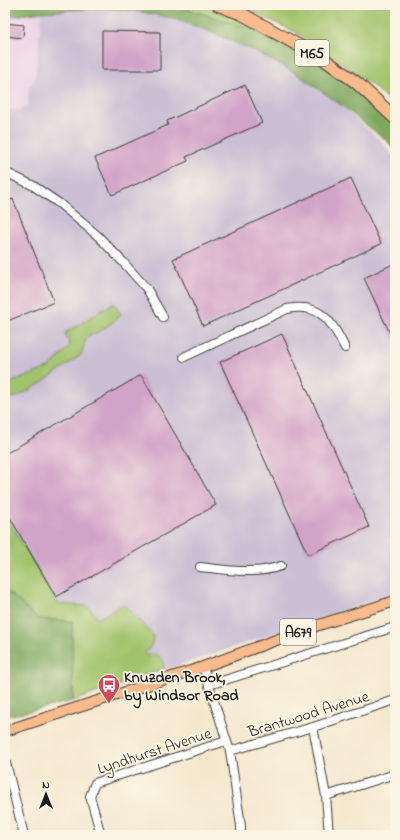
<svg xmlns="http://www.w3.org/2000/svg" width="400" height="840" font-family="'Indie Flower',sans-serif">
  <rect width="100%" height="100%" fill="#fcf5e5"/>
  <filter id="ink" filterUnits="userSpaceOnUse"><feTurbulence type="fractalNoise" baseFrequency=".025" numOctaves="2"/><feDisplacementMap in="SourceGraphic" scale="8" xChannelSelector="R" yChannelSelector="G"/><feConvolveMatrix kernelMatrix="1 2 1 2 8 2 1 2 1" color-interpolation-filters="sRGB"/></filter>
  <filter id="wash" filterUnits="userSpaceOnUse"><feTurbulence type="fractalNoise" baseFrequency=".012" numOctaves="4" result="noise"/><feDisplacementMap in="SourceGraphic" scale="16" xChannelSelector="R" yChannelSelector="G"/><feGaussianBlur stdDeviation="0.9" result="paint"/><feColorMatrix in="noise" values="0 0 0 0 0 0 0 0 0 0 0 0 0 0 0 0 0 1.4 0 .05"/><feComposite in="paint" operator="in"/></filter>
  <g filter="url(#wash)">
    <rect width="100%" height="100%" fill="#f4e7cd"/>
    <!-- built -->
    <path fill="#ecd1e9" d="M 5,12 L 42,12 L 35,80 L 29,87 L 28,106 L 19,111 L 5,109 Z"/>
    <!-- industrial -->
    <path fill="#cbbfd4" d="M 100,8 L 136,11 L 172,18 L 203,29 L 248,48 L 294,72 L 337,102 L 379,139 L 395,158 L 395,593 L 73,701 L 72,621 L 5,589 L 5,109 L 19,110 L 28,106 L 29,87 L 35,80 L 42,12 Z"/>
    <!-- green -->
    <path fill="#a1c36c" stroke="#5e7044" d="M 173,5 L 201,5 L 228,15 L 276,38 L 246,27 Z
      M 237,5 L 395,5 L 395,106 L 373,86 L 331,56 L 295,32 L 256,13 Z
      M 114,303 L 121,315 L 105,328 L 96,333 L 89,335 L 86,339 L 81,355 L 40,384 L 17,397 L 5,398 L 5,385 L 50,367 L 70,346 L 65,333 Z
      M 5,514 L 58,604 L 88,606 L 98,619 L 123,604 L 154,636 L 151,646 L 145,653 L 147,656 C 150,655 154,653 157,655 C 163,657 165,664 163,669 L 73,701 L 72,621 L 38,619 L 5,589 Z"/>
    <!-- forest -->
    <path fill="#80a960" stroke="#4e623e" d="M 5,5 L 173,5 L 193,11 L 246,27 L 276,38 L 301,51 L 339,77 L 371,102 L 395,124 L 395,150 L 387,141 L 337,102 L 294,72 L 248,48 L 203,29 L 172,18 L 136,11 L 100,8 L 42,12 L 13,16 L 5,15 Z
      M 5,589 L 38,619 L 72,621 L 73,701 L 5,717 Z"/>
    <g id="blocks">
      <!-- building -->
      <path fill="#d2a3c8" d="M 5,23 L 24,25 L 23,38 L 5,36 Z
        M 102,31 L 160,32 L 160,70 L 102,70 Z
        M 245,85 L 262,123 L 186,157 L 188,161 L 112,195 L 95,158 L 168,125 L 167,121 Z
        M 351,178 L 381,244 L 203,326 L 173,259 Z
        M 13,199 L 54,302 L 5,322 L 5,202 Z
        M 395,263 L 395,344 L 364,278 Z
        M 282,334 L 369,527 L 308,555 L 220,362 Z
        M 141,375 L 216,505 L 56,597 L 5,509 L 5,454 Z"/>
    </g>
  </g>
  <g filter="url(#ink)">
    <use href="#blocks" fill-opacity="0" stroke="#3c3a37" stroke-width="1"/>
    <g fill="none" stroke-linecap="round" stroke-linejoin="round">
      <!-- minor casing -->
      <g stroke="#3c3a37" stroke-width="10">
        <path id="minor" d="M 5,172 L 32,185 L 60,204 L 98,236 L 123,262 L 147,289 L 163,317
          M 184,357 L 287,309 C 321,302 332,322 345,348
          M 200,567 C 227,570 255,575 281,566
          M 203,667 L 230,751 L 241,826 L 241,835
          M 209,685 L 395,627
          M 313,727 L 326,796 L 329,835
          M 230,751 L 313,727 L 395,700
          M 5,759 L 24,835
          M 326,796 L 395,774
          M 101,835 L 90,796 L 95,783 L 226,741"/>
      </g>
      <!-- major casing -->
      <g stroke="#3c3a37" stroke-width="12">
        <path id="major" d="M 5,731 L 203,667 L 303,630 L 395,601"/>
      </g>
      <!-- highway casing -->
      <g stroke="#3c3a37" stroke-width="14">
        <path id="highway" d="M 218,5 L 242,14 L 325,60 L 357,83 L 395,118"/>
      </g>
      <!-- minor -->
      <use href="#minor" stroke="#fff" stroke-width="8"/>
      <!-- major -->
      <use href="#major" stroke="#fabb8c" stroke-width="10"/>
      <!-- highway -->
      <use href="#highway" stroke="#fabb8c" stroke-width="12"/>
    </g>
  </g>
  <!-- icons -->
  <defs>
    <g id="bus-pin" transform="scale(1.15)"><path d="M0 17L-7.5 6A9.5 9.5 0 1 1 7.5 6Z" fill="#d1495b" stroke="#fcf5e5"/><path d="M-5-6H5V4H4V6H2V4H-2V6H-4V4H-5ZM-3.5-4V0h7V-4ZM-3.5 1.2v1.5H-2V1.2ZM2 1.2v1.5H3.5V1.2Z" fill="#fff"/></g>
  </defs>
  <g fill-rule="evenodd">
    <use href="#bus-pin" x="109" y="685"/>
  </g>
  <g text-anchor="middle" stroke-width="3.5" stroke-linejoin="round" paint-order="stroke">
    <!-- shield labels -->
    <g fill="#fcf5e5" stroke="#5f5d58" stroke-width="1">
      <rect x="295" y="40" width="34" height="26" rx="3"/>
      <rect x="280" y="619" width="36" height="26" rx="3"/>
    </g>
    <g font-size="15" font-weight="bold" fill="#1c1c1c">
      <text x="312" y="58">M65</text>
      <text x="298" y="637">A679</text>
    </g>
    <!-- poi labels -->
    <g font-size="16" font-weight="bold" fill="#1c1c1c" stroke="#fcf5e5" text-anchor="start">
      <text x="124" y="682">Knuzden Brook,<tspan x="124" dy="18">by Windsor Road</tspan></text>
    </g>
    <!-- street labels -->
    <g font-size="16" fill="#1c1c1c" stroke="#fcf5e5">
      <text transform="translate(308 713) rotate(-17)" y="6">Brantwood Avenue</text>
      <text transform="translate(154 750) rotate(-18)" y="6">Lyndhurst Avenue</text>
    </g>
  </g>
  <!-- margin -->
  <rect width="400" height="840" fill="none" stroke="#fcf5e5" stroke-width="20"/>
  <!-- north arrow -->
  <g transform="translate(46 794)" stroke="#fcf5e5" stroke-width="3" paint-order="stroke">
  <path d="M0-3L7 15L0 10L-7 15Z" fill="#1c1c1c"/>
  <text y="-6" font-size="11" font-weight="bold" text-anchor="middle" fill="#1c1c1c">N</text>
  </g>
</svg>
